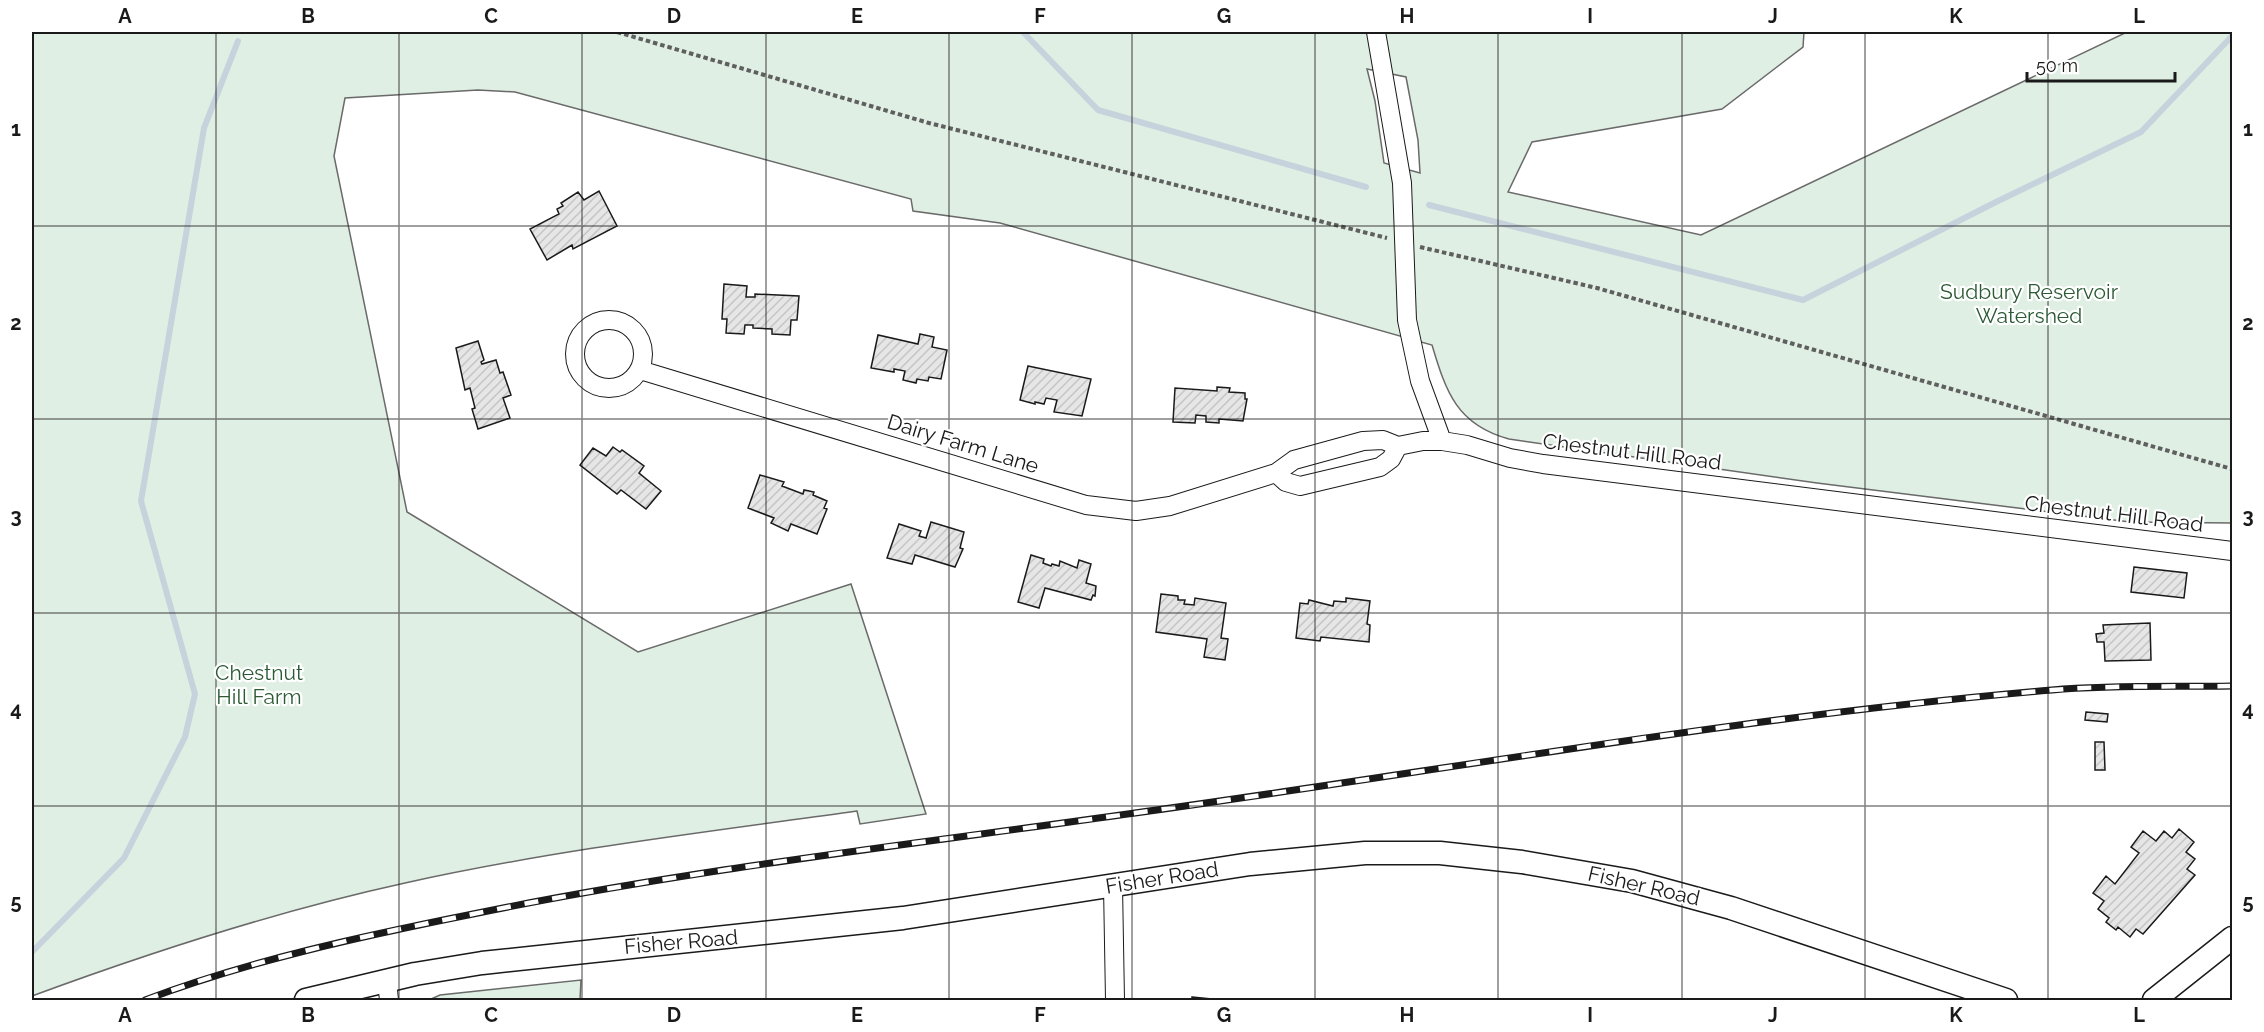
<svg xmlns="http://www.w3.org/2000/svg" width="2264" height="1032" font-family="Raleway,sans-serif">
  <defs>
    <pattern id="building-hatch" width="6" height="6" patternUnits="userSpaceOnUse" patternTransform="scale(1.5)"><rect width="6" height="6" fill="#e6e6e6"/><path d="M-1 1l2-2M0 6l6-6M5 7l2-2" fill="none" stroke="#c5c5c5"/></pattern>
  </defs>
  <rect width="100%" height="100%" fill="#fff"/>
  <!-- green -->
  <path fill="#e0efe3" stroke="#6a6a6a" stroke-width="1.5" fill-rule="evenodd" d="M 32,32 L 1804,32 L 1803,47 L 1722,109 L 1532,142 L 1508,192 L 1701,235 L 2127,32 L 2232,32 L 2232,523 L 2130,522 L 1817,483 L 1509,439 C 1457,425 1446,392 1432,345 L 1000,223 L 913,211 L 911,199 L 515,92 L 478,90 L 345,98 L 334,156 L 407,512 L 638,652 L 851,584 L 926,814 L 860,824 L 857,811 C 706,832 554,850 405,883 C 277,911 154,951 32,996 ZM 1367,69 L 1406,77 L 1418,140 L 1420,173 L 1384,163 L 1375,101 Z
    M 581,980 L 580,1000 L 429,1000 L 440,995 Z"/>
  <g fill="none" stroke-linecap="round" stroke-linejoin="round">
    <!-- stream -->
    <path stroke="#c6d2dc" stroke-width="6" d="M 1023,32 L 1098,110 L 1366,187
      M 1429,205 L 1803,300 L 1996,202 L 2141,132 L 2232,36
      M 32,952 L 124,858 L 185,737 L 195,694 L 141,501 L 204,128 L 238,41"/>
  </g>
  <!-- building -->
  <path fill="url(#building-hatch)" stroke="#1a1a1a" stroke-width="1.5" d="M 599,191 L 617,226 L 573,249 L 572,245 L 547,260 L 530,229 L 559,214 L 557,209 L 563,206 L 561,203 L 578,192 L 584,200 Z
    M 724,284 L 747,286 L 746,297 L 755,297 L 755,294 L 799,296 L 797,320 L 791,320 L 790,335 L 772,334 L 772,329 L 753,328 L 753,325 L 745,325 L 744,334 L 726,333 L 727,319 L 722,319 Z
    M 920,334 L 934,337 L 932,347 L 947,350 L 941,379 L 929,377 L 928,381 L 917,379 L 916,383 L 903,380 L 905,371 L 894,369 L 894,372 L 871,368 L 878,335 L 918,344 Z
    M 478,341 L 484,360 L 481,362 L 482,364 L 496,360 L 500,373 L 503,372 L 511,395 L 503,398 L 510,418 L 478,429 L 472,409 L 475,408 L 470,388 L 465,390 L 456,348 Z
    M 1028,366 L 1091,379 L 1082,416 L 1054,412 L 1057,400 L 1046,398 L 1044,404 L 1035,402 L 1035,404 L 1020,400 Z
    M 1217,387 L 1230,388 L 1229,392 L 1245,393 L 1245,399 L 1247,399 L 1243,421 L 1219,419 L 1219,423 L 1206,422 L 1206,416 L 1196,415 L 1195,423 L 1173,422 L 1175,388 L 1217,391 Z
    M 613,447 L 620,452 L 622,450 L 644,466 L 639,473 L 661,491 L 646,509 L 621,490 L 617,494 L 580,465 L 593,448 L 606,456 Z
    M 760,475 L 784,482 L 782,486 L 803,494 L 804,490 L 814,492 L 813,495 L 827,501 L 824,508 L 827,509 L 817,534 L 791,524 L 788,531 L 771,523 L 774,518 L 748,508 Z
    M 931,522 L 964,532 L 960,548 L 963,549 L 955,567 L 915,555 L 912,564 L 887,558 L 899,524 L 921,531 L 919,536 L 926,538 Z
    M 1031,555 L 1044,559 L 1043,563 L 1051,566 L 1052,564 L 1059,566 L 1060,561 L 1077,568 L 1079,560 L 1091,564 L 1086,583 L 1096,586 L 1095,596 L 1093,595 L 1091,600 L 1045,588 L 1039,608 L 1018,602 Z
    M 2134,567 L 2187,573 L 2184,598 L 2131,592 Z
    M 1161,594 L 1178,596 L 1178,600 L 1185,600 L 1184,604 L 1194,605 L 1195,598 L 1226,603 L 1221,638 L 1228,639 L 1225,660 L 1204,657 L 1207,639 L 1156,632 Z
    M 1346,598 L 1370,601 L 1367,624 L 1370,625 L 1369,642 L 1321,637 L 1320,641 L 1296,638 L 1300,603 L 1308,604 L 1309,600 L 1333,606 L 1334,601 L 1346,602 Z
    M 2150,623 L 2151,660 L 2105,661 L 2104,642 L 2097,642 L 2096,634 L 2104,633 L 2103,625 Z
    M 2086,712 L 2108,714 L 2107,722 L 2085,720 Z
    M 2095,742 L 2104,742 L 2105,770 L 2095,770 Z
    M 2179,829 L 2194,842 L 2186,852 L 2195,859 L 2187,869 L 2195,875 L 2143,934 L 2136,929 L 2130,937 L 2118,927 L 2116,930 L 2106,922 L 2109,918 L 2098,909 L 2104,901 L 2093,893 L 2106,876 L 2115,884 L 2139,853 L 2131,847 L 2143,831 L 2156,841 L 2164,831 L 2172,838 Z
    M 1192,997 L 1222,1000 L 1192,1000 Z"/>
  <g fill="none" stroke-linecap="round" stroke-linejoin="round">
    <!-- minor casing -->
    <g stroke="#1a1a1a" stroke-width="20">
      <path id="minor" d="M 1376,32 L 1402,183 L 1407,320 L 1420,381 L 1442,441
        M575 354a34 34 0 1 1 68 0a34 34 0 1 1-68 0Z
        M 640,370 L 1086,505 L 1136,511 L 1170,506 L 1276,473
        M 1398,446 L 1391,459 L 1380,467 L 1300,486 L 1286,482 L 1276,473 L 1294,460 L 1363,441 L 1383,440 L 1398,446 L 1423,441 L 1442,441 L 1467,445 L 1510,458 L 1543,464 L 2232,551
        M 1113,886 L 1115,1000
        M 387,981 L 389,1000"/>
    </g>
    <!-- tertiary casing -->
    <g stroke="#1a1a1a" stroke-width="25">
      <path id="tertiary" d="M 306,1000 L 415,974 L 482,963 L 903,918 L 1250,864 L 1365,853 L 1440,853 L 1522,862 L 1632,881 L 1731,908 L 2006,1000
        M 2154,1000 L 2232,938"/>
    </g>
    <!-- path -->
    <path stroke="#5f5f5f" stroke-width="4" stroke-dasharray="4.5 3" stroke-linecap="butt" d="M 617,32 L 929,123 L 1387,238
      M 1420,247 L 1597,288 L 2232,469"/>
    <!-- minor -->
    <use href="#minor" stroke="#fff" stroke-width="18"/>
    <!-- tertiary -->
    <use href="#tertiary" stroke="#fff" stroke-width="22"/>
    <!-- rail casing -->
    <g stroke="#1a1a1a" stroke-width="7">
      <path id="rail" d="M 145,1000 C 251,960 363,936 473,914 C 692,869 915,844 1135,813 C 1441,771 1745,716 2052,690 C 2112,685 2173,687 2232,686"/>
    </g>
    <!-- rail -->
    <use href="#rail" stroke="#fff" stroke-width="4.5" stroke-dasharray="14" stroke-linecap="butt"/>
  </g>
  <!-- grid -->
  <path fill="none" stroke="#1a1a1a" stroke-width="1.5" stroke-opacity="0.55" d="M 216,32 L 216,1000M 399,32 L 399,1000M 582,32 L 582,1000M 766,32 L 766,1000M 949,32 L 949,1000M 1132,32 L 1132,1000M 1315,32 L 1315,1000M 1498,32 L 1498,1000M 1682,32 L 1682,1000M 1865,32 L 1865,1000M 2048,32 L 2048,1000M 32,226 L 2232,226M 32,419 L 2232,419M 32,613 L 2232,613M 32,806 L 2232,806"/>
  <g text-anchor="middle" stroke-width="4.5" stroke-linejoin="round" paint-order="stroke">
    <!-- park labels -->
    <g font-size="21" fill="#2b5a34" stroke="#fff">
      <text x="2029" y="299">Sudbury Reservoir<tspan x="2029" dy="24">Watershed</tspan></text>
      <text x="259" y="680">Chestnut<tspan x="259" dy="24">Hill Farm</tspan></text>
    </g>
    <!-- street labels -->
    <g font-size="21" fill="#1a1a1a" stroke="#fff">
      <text transform="translate(963 444) rotate(17)" y="7">Dairy Farm Lane</text>
      <text transform="translate(1632 452) rotate(7)" y="7">Chestnut Hill Road</text>
      <text transform="translate(2114 514) rotate(7)" y="7">Chestnut Hill Road</text>
      <text transform="translate(1162 878) rotate(-9)" y="7">Fisher Road</text>
      <text transform="translate(1644 886) rotate(13)" y="7">Fisher Road</text>
      <text transform="translate(681 942) rotate(-5)" y="7">Fisher Road</text>
    </g>
  </g>
  <!-- border -->
  <rect width="2264" height="1032" fill="none" stroke="#ffffff" stroke-width="66"/>
  <!-- scale -->
  <path d="M2027 72v9h148v-9" fill="none" stroke="#1a1a1a" stroke-width="3"/>
  <text x="2036" y="72" font-size="18" fill="#1a1a1a" stroke="#ffffff" stroke-width="4.5" paint-order="stroke">50 m</text>
  <rect x="33" y="33" width="2198" height="966" fill="none" stroke="#1a1a1a" stroke-width="2"/>
  <g font-size="20" text-anchor="middle" font-weight="bold" fill="#1a1a1a">
    <text x="125" y="23">A</text>
    <text x="308" y="23">B</text>
    <text x="491" y="23">C</text>
    <text x="674" y="23">D</text>
    <text x="857" y="23">E</text>
    <text x="1040" y="23">F</text>
    <text x="1224" y="23">G</text>
    <text x="1407" y="23">H</text>
    <text x="1590" y="23">I</text>
    <text x="1773" y="23">J</text>
    <text x="1956" y="23">K</text>
    <text x="2139" y="23">L</text>
    <text x="16" y="136">1</text>
    <text x="2248" y="136">1</text>
    <text x="16" y="330">2</text>
    <text x="2248" y="330">2</text>
    <text x="16" y="523">3</text>
    <text x="2248" y="523">3</text>
    <text x="16" y="716">4</text>
    <text x="2248" y="716">4</text>
    <text x="16" y="909">5</text>
    <text x="2248" y="909">5</text>
    <text x="125" y="1022">A</text>
    <text x="308" y="1022">B</text>
    <text x="491" y="1022">C</text>
    <text x="674" y="1022">D</text>
    <text x="857" y="1022">E</text>
    <text x="1040" y="1022">F</text>
    <text x="1224" y="1022">G</text>
    <text x="1407" y="1022">H</text>
    <text x="1590" y="1022">I</text>
    <text x="1773" y="1022">J</text>
    <text x="1956" y="1022">K</text>
    <text x="2139" y="1022">L</text>
  </g>
</svg>
